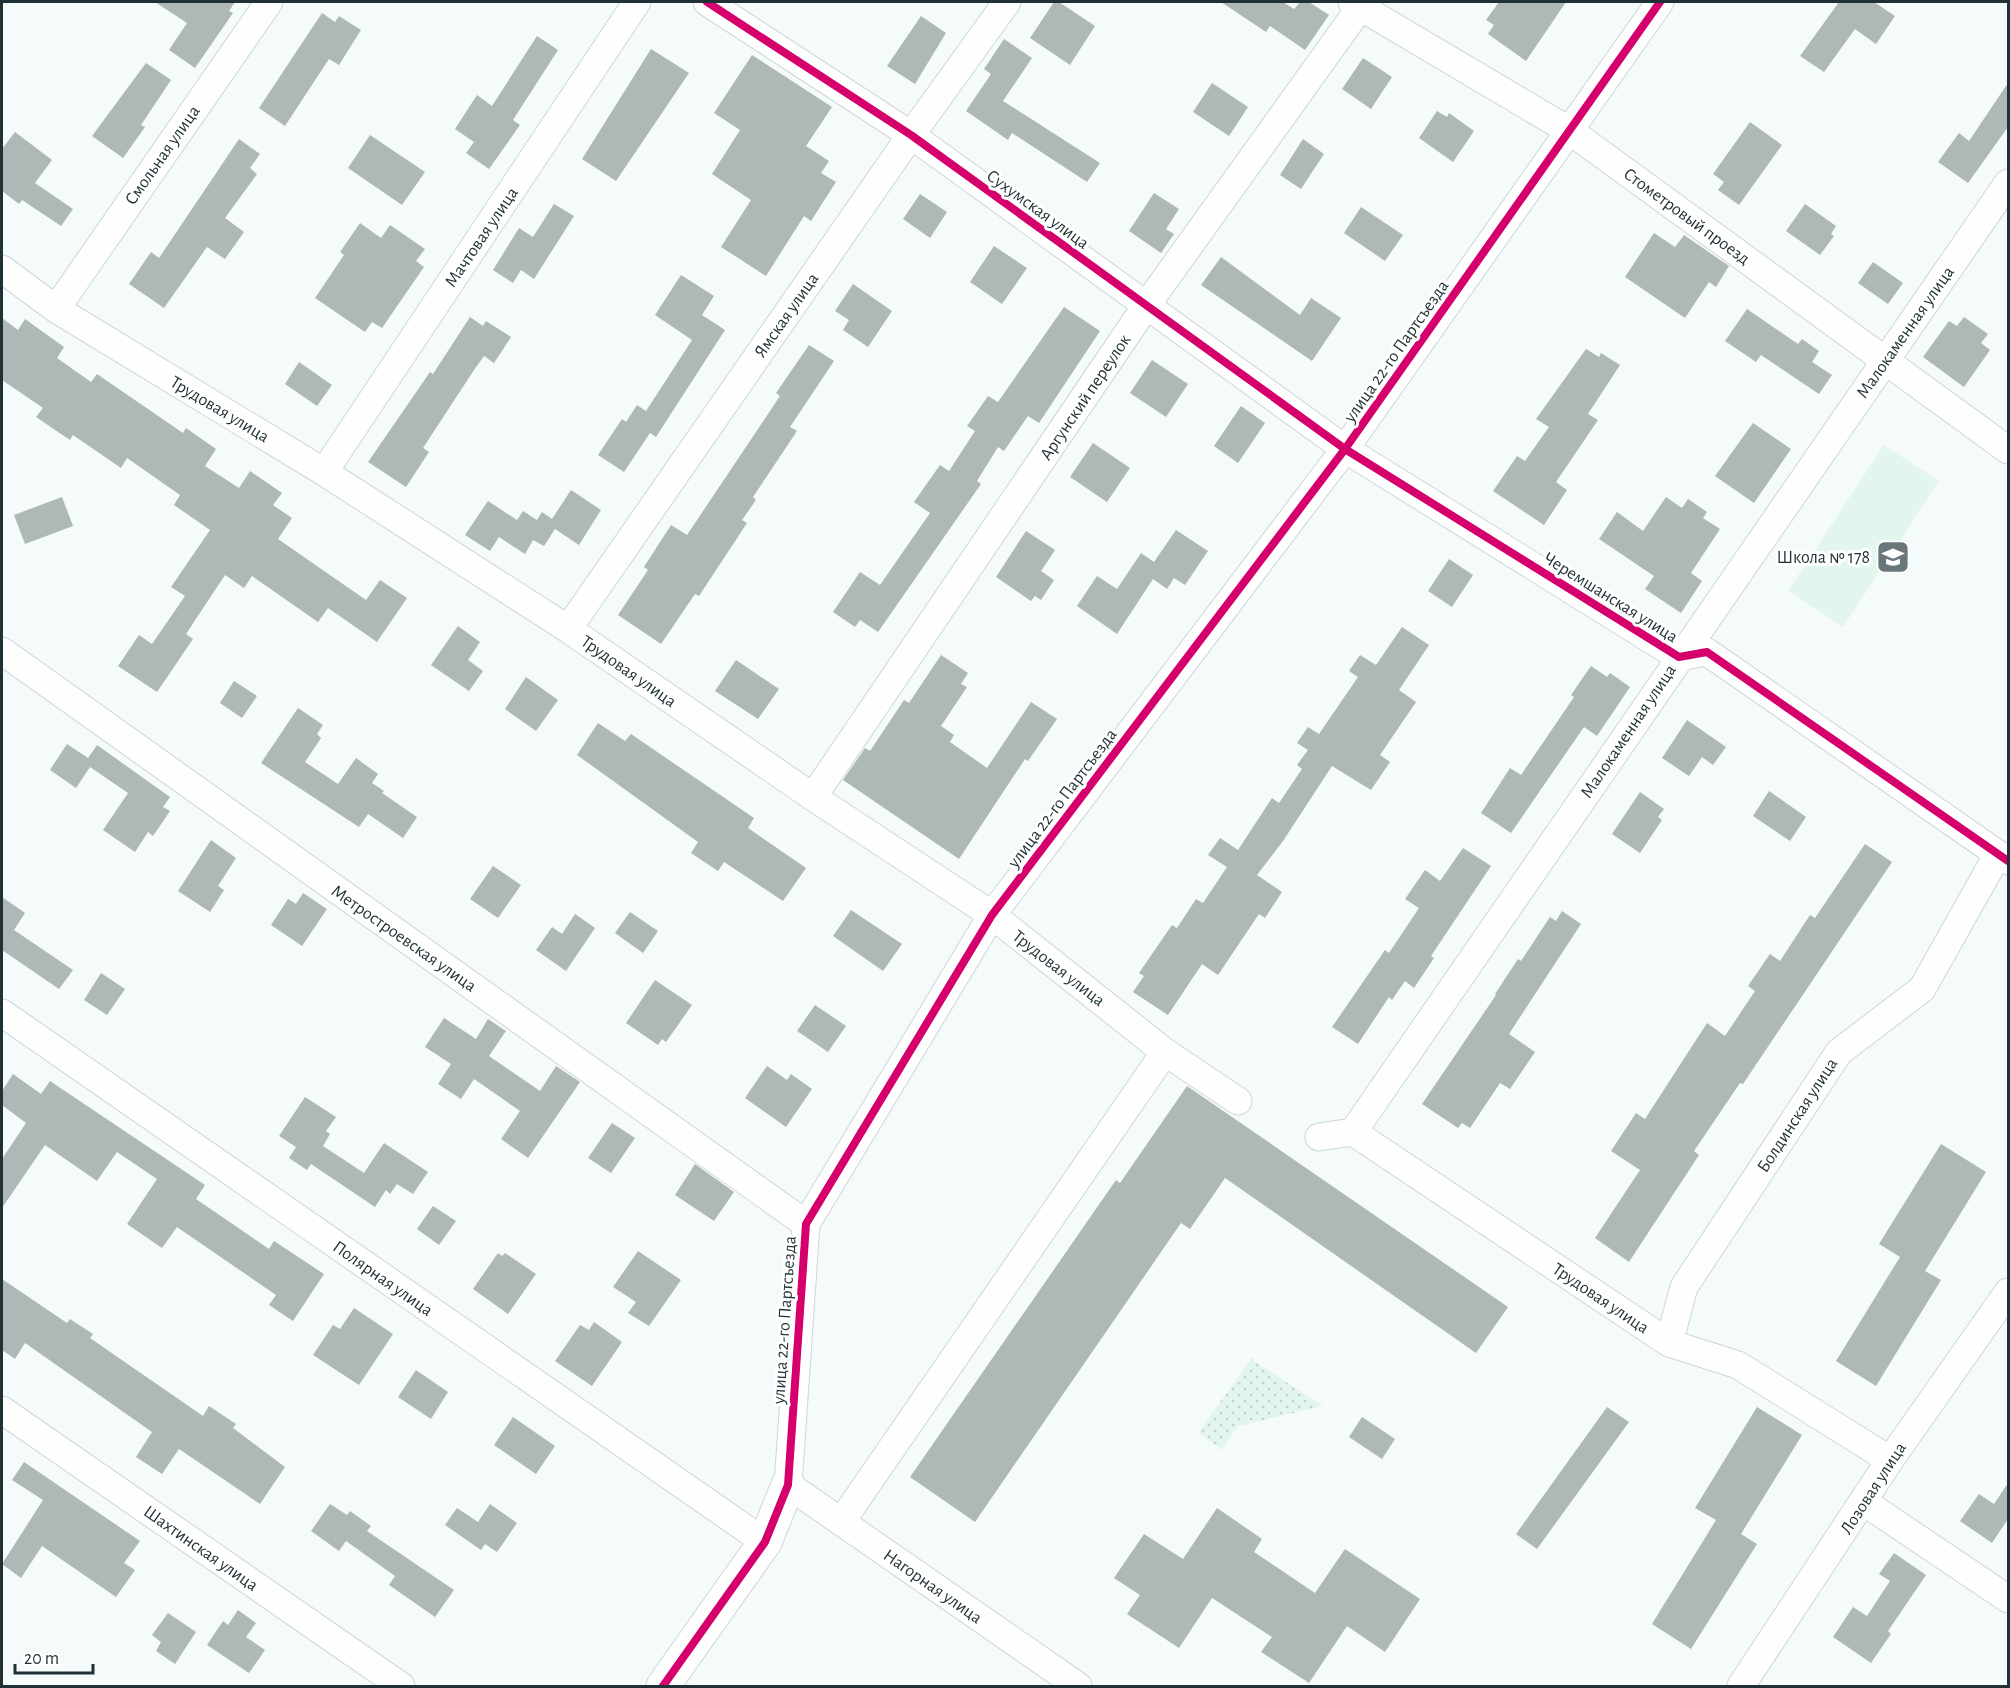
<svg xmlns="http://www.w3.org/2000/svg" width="2010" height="1688" font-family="'Alegreya Sans',sans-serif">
  <defs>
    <pattern id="park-dots" width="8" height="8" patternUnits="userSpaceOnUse" patternTransform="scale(1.5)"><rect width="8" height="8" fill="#e2f6ed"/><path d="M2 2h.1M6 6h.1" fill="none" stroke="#c1d3cc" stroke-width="1.8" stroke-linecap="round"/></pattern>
  </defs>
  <rect width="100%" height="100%" fill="#f5fafb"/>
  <!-- park -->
  <path fill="url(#park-dots)" d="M 1251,1359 L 1323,1406 L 1238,1426 L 1222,1449 L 1198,1433 Z"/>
  <!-- pitch -->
  <path fill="#e2f6ed" d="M 1884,445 L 1939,481 L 1843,627 L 1788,591 Z"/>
  <!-- building -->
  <path fill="#aeb8b7" d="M 155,2 L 235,2 L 229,11 L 233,13 L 195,68 L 169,50 L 187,23 Z
    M 1054,2 L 1059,2 L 1095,26 L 1070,65 L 1030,38 Z
    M 1221,2 L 1283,2 L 1294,9 L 1300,2 L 1309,2 L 1329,15 L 1305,50 L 1270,26 L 1266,32 Z
    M 1499,2 L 1566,2 L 1526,61 L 1488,34 L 1494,25 L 1486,20 Z
    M 1839,2 L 1874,2 L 1895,16 L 1876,44 L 1855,29 L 1824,72 L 1800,56 Z
    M 322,13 L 335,22 L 339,16 L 361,30 L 339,65 L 329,59 L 285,126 L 259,108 Z
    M 921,16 L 946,33 L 915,84 L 887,66 Z
    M 537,36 L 558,50 L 513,120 L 520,125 L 489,169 L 466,153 L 474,142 L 455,129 L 477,95 L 492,106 Z
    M 1004,39 L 1032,58 L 1003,101 L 1100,163 L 1087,182 L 1012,133 L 1008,140 L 966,111 L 991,74 L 984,69 Z
    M 651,49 L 689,73 L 616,181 L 582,159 Z
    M 752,55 L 832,107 L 806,146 L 829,161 L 821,173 L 836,182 L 811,221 L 804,216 L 766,276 L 721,247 L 751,200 L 712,174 L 740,130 L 714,113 Z
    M 1363,58 L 1392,77 L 1371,109 L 1342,89 Z
    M 146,63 L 171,80 L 141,125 L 145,127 L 123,158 L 92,136 Z
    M 1212,83 L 1248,107 L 1229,136 L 1193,112 Z
    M 2008,83 L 2008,127 L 1968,183 L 1938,162 L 1959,133 L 1969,141 Z
    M 1437,111 L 1447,117 L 1449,113 L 1474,131 L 1453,162 L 1419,138 Z
    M 1750,122 L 1782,145 L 1739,205 L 1718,190 L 1724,182 L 1713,174 Z
    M 15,132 L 52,160 L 35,183 L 73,209 L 61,226 L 22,200 L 19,204 L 2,191 L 2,149 Z
    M 370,135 L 425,172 L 402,205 L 348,168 Z
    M 239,139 L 260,154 L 250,168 L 257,174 L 225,218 L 244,232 L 225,259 L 207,247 L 164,308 L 129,284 L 151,252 L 159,258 Z
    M 1303,139 L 1324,154 L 1301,189 L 1280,175 Z
    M 1154,193 L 1179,209 L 1166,229 L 1174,234 L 1161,253 L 1129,231 Z
    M 920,194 L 947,212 L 930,238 L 903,219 Z
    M 554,204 L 574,216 L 534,279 L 521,270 L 513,283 L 493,270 L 519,228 L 533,237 Z
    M 1805,204 L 1836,226 L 1831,234 L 1834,236 L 1820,255 L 1786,231 Z
    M 1361,207 L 1403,235 L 1385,261 L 1344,233 Z
    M 360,223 L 381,238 L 390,225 L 425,249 L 416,261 L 424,267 L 382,328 L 372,322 L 365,332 L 315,298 L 344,255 L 340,252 Z
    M 1654,233 L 1675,247 L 1684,235 L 1729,266 L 1716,287 L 1709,282 L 1685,318 L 1625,277 Z
    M 994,246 L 1027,268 L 1002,304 L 970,282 Z
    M 1221,257 L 1300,315 L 1311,298 L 1341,318 L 1312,361 L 1201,285 Z
    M 1873,262 L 1903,283 L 1888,304 L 1858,283 Z
    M 681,275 L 714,296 L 702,315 L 725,330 L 656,437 L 650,433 L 624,472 L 598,455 L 622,419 L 626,422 L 637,405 L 646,411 L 692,340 L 655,315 Z
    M 853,284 L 892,311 L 868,347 L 843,330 L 849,320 L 835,311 Z
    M 1064,307 L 1100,331 L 1039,423 L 1028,416 L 1004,451 L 998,447 L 977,481 L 981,484 L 878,632 L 860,620 L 855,627 L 833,612 L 860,572 L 880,585 L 930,513 L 914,502 L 940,465 L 949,471 L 975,431 L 967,426 L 988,396 L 998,402 Z
    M 1747,309 L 1798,344 L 1802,339 L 1819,351 L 1812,362 L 1832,375 L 1819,394 L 1761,355 L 1756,362 L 1725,341 Z
    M 470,317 L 483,326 L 486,321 L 511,337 L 494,363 L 484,356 L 474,370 L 423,448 L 429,452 L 406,487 L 368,462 L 430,372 L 433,374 Z
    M 1964,317 L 1988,334 L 1981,343 L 1990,350 L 1964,387 L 1923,357 L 1949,321 L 1957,326 Z
    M 2,318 L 18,330 L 25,319 L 64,347 L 57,358 L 91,382 L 97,374 L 183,433 L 186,428 L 216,449 L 205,466 L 239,488 L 250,471 L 282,493 L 273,505 L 292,518 L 278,539 L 366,600 L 380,580 L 407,598 L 377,642 L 328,608 L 318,622 L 252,576 L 244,588 L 225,575 L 186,634 L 193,639 L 157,692 L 118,666 L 139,635 L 152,644 L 185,596 L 171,587 L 210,530 L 174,505 L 180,495 L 127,458 L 121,468 L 73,435 L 70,440 L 36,417 L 43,408 L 2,380 Z
    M 809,345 L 834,361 L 790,427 L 797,431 L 753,497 L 756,500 L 742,520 L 747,523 L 699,596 L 695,594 L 661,644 L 618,615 L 648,570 L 644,567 L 671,525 L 687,535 L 780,396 L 776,393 Z
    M 1586,349 L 1599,357 L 1601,353 L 1620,365 L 1588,414 L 1598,420 L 1556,482 L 1567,490 L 1544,525 L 1493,491 L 1517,456 L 1525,461 L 1549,427 L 1536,419 Z
    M 1152,360 L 1188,384 L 1166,417 L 1130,393 Z
    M 299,362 L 332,385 L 317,406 L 285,384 Z
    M 1241,406 L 1265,423 L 1238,463 L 1214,446 Z
    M 1753,423 L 1791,449 L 1754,503 L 1715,476 Z
    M 1093,443 L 1130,468 L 1107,502 L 1070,477 Z
    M 571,490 L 601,510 L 579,545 L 555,529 L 544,546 L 533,540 L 525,554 L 499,537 L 490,551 L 465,535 L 488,501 L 517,520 L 523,511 L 537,520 L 542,512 L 552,519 Z
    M 62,497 L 73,526 L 25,544 L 14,515 Z
    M 1666,497 L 1682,508 L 1688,499 L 1707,512 L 1703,518 L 1720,529 L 1691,573 L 1702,581 L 1681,613 L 1645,589 L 1654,576 L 1599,539 L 1617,512 L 1643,531 Z
    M 1176,530 L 1208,551 L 1185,585 L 1174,578 L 1167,589 L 1153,579 L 1117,634 L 1077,606 L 1097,576 L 1117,589 L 1141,553 L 1154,562 Z
    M 1026,531 L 1055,550 L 1041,571 L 1054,580 L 1041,600 L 1035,596 L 1031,601 L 996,577 Z
    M 1449,559 L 1473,575 L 1452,607 L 1428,591 Z
    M 458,626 L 480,642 L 468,660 L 483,671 L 469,691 L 431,665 Z
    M 1402,627 L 1429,645 L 1399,690 L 1416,702 L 1380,755 L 1390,762 L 1371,790 L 1332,766 L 1283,841 L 1257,875 L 1282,892 L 1265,918 L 1259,914 L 1218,975 L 1202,964 L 1168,1015 L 1133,992 L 1144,976 L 1139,973 L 1172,925 L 1177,928 L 1196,899 L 1203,903 L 1227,867 L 1208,855 L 1220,838 L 1238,850 L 1272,798 L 1279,803 L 1302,769 L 1297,765 L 1308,750 L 1297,743 L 1308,727 L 1319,734 L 1358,677 L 1349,671 L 1360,655 L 1376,665 Z
    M 941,655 L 968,673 L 961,684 L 967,687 L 941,726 L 954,735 L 950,742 L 987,768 L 1031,702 L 1057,719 L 1028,761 L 1025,759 L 959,859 L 843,780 L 865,748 L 870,751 L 904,700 L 909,703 Z
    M 736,660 L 779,689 L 758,719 L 715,691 Z
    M 1591,666 L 1607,677 L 1610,673 L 1630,687 L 1597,736 L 1584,727 L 1511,833 L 1481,813 L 1510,768 L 1521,775 L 1574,697 L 1571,695 Z
    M 526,677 L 558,700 L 536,731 L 505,709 Z
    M 234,681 L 257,696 L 242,718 L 220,703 Z
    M 298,708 L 323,725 L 317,734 L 321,738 L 305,762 L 338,784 L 356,758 L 378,774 L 372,783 L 384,791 L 382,793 L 417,817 L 403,838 L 368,814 L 359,827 L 261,763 Z
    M 1687,720 L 1726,747 L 1713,765 L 1702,757 L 1689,776 L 1662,758 Z
    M 598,723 L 625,741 L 631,734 L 754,818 L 748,828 L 806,868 L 783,901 L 724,862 L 718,871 L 691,853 L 698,842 L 577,755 Z
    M 67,744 L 88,758 L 97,745 L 170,797 L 163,807 L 170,811 L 153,836 L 148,832 L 135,852 L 103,830 L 128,793 L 90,767 L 76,788 L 50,770 Z
    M 1769,791 L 1806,817 L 1790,841 L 1753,816 Z
    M 1640,792 L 1664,809 L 1658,817 L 1662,820 L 1640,853 L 1612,834 Z
    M 211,840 L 236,858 L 218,886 L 224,890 L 210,912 L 178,891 Z
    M 1865,844 L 1892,862 L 1743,1084 L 1740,1083 L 1694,1151 L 1699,1155 L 1629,1262 L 1595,1238 L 1640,1170 L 1611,1151 L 1636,1113 L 1645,1119 L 1707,1023 L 1725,1036 L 1755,991 L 1748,986 L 1770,954 L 1780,961 L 1810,915 L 1815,918 Z
    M 1463,848 L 1491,866 L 1431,956 L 1434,958 L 1414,988 L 1405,981 L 1392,1000 L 1389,997 L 1358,1044 L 1332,1027 L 1385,950 L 1389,953 L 1419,908 L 1405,899 L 1425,870 L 1440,881 Z
    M 493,866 L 521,885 L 498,918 L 470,899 Z
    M 303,893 L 327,909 L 302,946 L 271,925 L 288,899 L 296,904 Z
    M 2,897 L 25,913 L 14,930 L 73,970 L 59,989 L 2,950 Z
    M 851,910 L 902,944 L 883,971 L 833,936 Z
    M 1562,911 L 1581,924 L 1509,1034 L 1535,1052 L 1510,1089 L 1500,1083 L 1470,1128 L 1462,1123 L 1458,1128 L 1422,1104 L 1496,995 L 1495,994 L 1518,959 L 1521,961 L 1550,917 L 1556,921 Z
    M 630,912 L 658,931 L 643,953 L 615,933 Z
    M 575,914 L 595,928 L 566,971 L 536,950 L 552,927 L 562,934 Z
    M 101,973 L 125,989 L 107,1015 L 84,1000 Z
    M 655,980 L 692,1005 L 666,1042 L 662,1039 L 658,1045 L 626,1023 Z
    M 815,1005 L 846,1026 L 828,1052 L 797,1031 Z
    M 444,1018 L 476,1039 L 488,1019 L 506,1031 L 489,1056 L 540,1091 L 556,1066 L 580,1082 L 528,1158 L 501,1139 L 520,1111 L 474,1079 L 461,1099 L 438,1084 L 451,1064 L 425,1047 Z
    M 767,1066 L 787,1080 L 791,1074 L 812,1089 L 786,1127 L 745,1098 Z
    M 13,1074 L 41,1094 L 50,1081 L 205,1185 L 196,1199 L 269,1249 L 274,1241 L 324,1274 L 293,1321 L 269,1305 L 276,1295 L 177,1227 L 162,1248 L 127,1224 L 157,1179 L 117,1152 L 97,1181 L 45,1145 L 2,1208 L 2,1159 L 26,1123 L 2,1105 L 2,1091 Z
    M 1187,1086 L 1508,1307 L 1476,1353 L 1225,1178 L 1190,1229 L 1181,1223 L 975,1522 L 910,1477 L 1116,1180 L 1120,1183 Z
    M 305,1097 L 336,1117 L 326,1131 L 330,1134 L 323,1146 L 364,1173 L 384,1143 L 428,1172 L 413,1194 L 397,1184 L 390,1194 L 386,1190 L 375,1207 L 311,1164 L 307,1170 L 289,1158 L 296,1147 L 279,1136 Z
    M 612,1123 L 635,1138 L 611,1173 L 588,1158 Z
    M 1941,1144 L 1986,1172 L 1925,1271 L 1941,1280 L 1876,1386 L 1836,1361 L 1900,1257 L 1879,1244 Z
    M 695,1164 L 734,1192 L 714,1221 L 675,1195 Z
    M 433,1206 L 456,1221 L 439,1245 L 417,1229 Z
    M 638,1251 L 681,1280 L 649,1326 L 628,1313 L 636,1302 L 613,1287 Z
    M 498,1253 L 502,1256 L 505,1253 L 536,1274 L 508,1314 L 473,1289 Z
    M 2,1279 L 67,1323 L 70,1319 L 93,1334 L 90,1338 L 203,1416 L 209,1406 L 236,1424 L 233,1428 L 285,1467 L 260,1504 L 179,1449 L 162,1474 L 136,1457 L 152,1432 L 25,1343 L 15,1359 L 2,1350 Z
    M 354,1308 L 393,1334 L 359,1385 L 313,1355 L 333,1325 L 340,1329 Z
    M 594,1322 L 622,1342 L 592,1386 L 555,1361 L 580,1325 L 589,1330 Z
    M 416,1370 L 448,1392 L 431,1419 L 398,1397 Z
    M 1607,1407 L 1629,1422 L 1537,1549 L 1516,1534 Z
    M 1757,1407 L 1802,1435 L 1741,1534 L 1757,1544 L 1691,1649 L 1652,1624 L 1716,1520 L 1695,1508 Z
    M 513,1417 L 555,1446 L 536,1474 L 494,1445 Z
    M 1362,1417 L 1395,1439 L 1382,1459 L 1349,1437 Z
    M 24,1462 L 140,1541 L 124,1563 L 135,1570 L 116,1597 L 42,1546 L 21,1578 L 2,1564 L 43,1500 L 12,1480 Z
    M 2008,1483 L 2008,1519 L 1992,1543 L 1960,1521 L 1979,1494 L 1994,1504 Z
    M 330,1504 L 347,1515 L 350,1511 L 371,1526 L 367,1531 L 454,1590 L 435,1617 L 389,1585 L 395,1576 L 346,1541 L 339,1551 L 311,1531 Z
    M 490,1504 L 517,1523 L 497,1552 L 485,1544 L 481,1550 L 445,1525 L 457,1508 L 478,1522 Z
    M 1217,1508 L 1262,1539 L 1254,1552 L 1315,1593 L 1345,1549 L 1420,1599 L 1385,1652 L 1347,1626 L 1309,1683 L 1261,1652 L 1272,1637 L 1212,1598 L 1179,1648 L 1127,1614 L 1140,1595 L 1114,1578 L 1144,1534 L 1183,1559 Z
    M 1894,1553 L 1926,1575 L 1888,1631 L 1891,1634 L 1871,1663 L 1833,1637 L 1853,1607 L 1867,1616 L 1890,1581 L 1879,1574 Z
    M 238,1610 L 256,1623 L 246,1637 L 265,1650 L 249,1673 L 207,1645 L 223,1621 L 228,1625 Z
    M 168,1613 L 196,1632 L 175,1664 L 156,1651 L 161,1642 L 152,1635 Z"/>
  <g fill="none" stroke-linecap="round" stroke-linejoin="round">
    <!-- street casing -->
    <g stroke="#ccd7d8" stroke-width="29">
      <path id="street" d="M 707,2 L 911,135 L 1345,449 L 1679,657 L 1707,652 L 2008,861
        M 1352,2 L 1570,131 L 2008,450
        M 2,269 L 56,309 L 324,472 L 568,629 L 813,797 L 992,915 L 1165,1052 L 1238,1101
        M 56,309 L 269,2
        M 324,472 L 637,2
        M 568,629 L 911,135 L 1007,2
        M 2,651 L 806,1224
        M 813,797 L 1146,306 L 1364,2
        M 2,1013 L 765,1542
        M 1353,1132 L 2008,183
        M 1319,1137 L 1353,1132 L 1669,1343 L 1738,1365 L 1890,1460
        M 1669,1343 L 1684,1287 L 1839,1052 L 1922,989 L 1998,854
        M 2,1410 L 401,1686
        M 1864,1502 L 2008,1599
        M 841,1522 L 1165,1052
        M 1078,1686 L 788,1485 L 806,1224 L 992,915 L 1345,449 L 1660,2
        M 1741,1686 L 1890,1460 L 2008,1292"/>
    </g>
    <!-- secondary casing -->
    <g stroke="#ccd7d8" stroke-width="35">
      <path id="secondary" d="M 663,1686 L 765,1542 L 788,1485"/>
    </g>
    <!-- street -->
    <use href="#street" stroke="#fefefe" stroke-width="27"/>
    <!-- secondary -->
    <use href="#secondary" stroke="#fefefe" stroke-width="33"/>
    <!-- cycleway casing -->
    <g stroke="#fff" stroke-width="11">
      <path id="cycleway" d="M 707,2 L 911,135 L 1345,449 L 1679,657 L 1707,652 L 2008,861
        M 663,1686 L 765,1542 L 788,1485 L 806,1224 L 992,915 L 1345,449 L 1660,2"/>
    </g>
    <!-- cycleway -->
    <use href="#cycleway" stroke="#d6006c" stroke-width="8"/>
  </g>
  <!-- icons -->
  <defs>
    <g id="school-square" transform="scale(1.725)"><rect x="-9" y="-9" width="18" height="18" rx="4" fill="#6a777a" stroke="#fff"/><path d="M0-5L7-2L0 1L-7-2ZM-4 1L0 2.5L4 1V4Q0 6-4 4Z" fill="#fff"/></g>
  </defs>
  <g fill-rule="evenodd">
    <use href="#school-square" x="1893" y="557"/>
  </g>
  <g text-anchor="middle" stroke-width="6" stroke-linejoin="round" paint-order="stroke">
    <!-- street labels -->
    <g font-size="18" fill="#1f3134" stroke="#fff">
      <text transform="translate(162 155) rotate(-55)" y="6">Смольная улица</text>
      <text transform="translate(1038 209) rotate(36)" y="6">Сухумская улица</text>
      <text transform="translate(1687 216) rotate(36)" y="6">Стометровый проезд</text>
      <text transform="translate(481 237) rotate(-56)" y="6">Мачтовая улица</text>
      <text transform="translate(786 315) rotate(-55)" y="6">Ямская улица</text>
      <text transform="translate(1905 332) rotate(-55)" y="6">Малокаменная улица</text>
      <text transform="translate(1396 351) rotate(-55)" y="6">улица 22-го Партсъезда</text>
      <text transform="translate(1085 397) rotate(-56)" y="6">Аргунский переулок</text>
      <text transform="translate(220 409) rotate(31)" y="6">Трудовая улица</text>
      <text transform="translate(1611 597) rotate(32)" y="6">Черемшанская улица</text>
      <text transform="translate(629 671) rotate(35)" y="6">Трудовая улица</text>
      <text transform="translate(1628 731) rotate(-56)" y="6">Малокаменная улица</text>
      <text transform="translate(1062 798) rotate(-53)" y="6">улица 22-го Партсъезда</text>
      <text transform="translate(404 938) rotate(35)" y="6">Метростроевская улица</text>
      <text transform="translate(1059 968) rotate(38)" y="6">Трудовая улица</text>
      <text transform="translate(1797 1115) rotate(-57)" y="6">Болдинская улица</text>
      <text transform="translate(383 1278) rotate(35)" y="6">Полярная улица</text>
      <text transform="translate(1601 1298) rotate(34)" y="6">Трудовая улица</text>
      <text transform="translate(784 1320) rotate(-86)" y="6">улица 22-го Партсъезда</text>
      <text transform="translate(1873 1488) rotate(-57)" y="6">Лозовая улица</text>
      <text transform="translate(201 1548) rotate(35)" y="6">Шахтинская улица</text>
      <text transform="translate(933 1586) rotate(35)" y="6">Нагорная улица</text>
    </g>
    <!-- poi labels -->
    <g font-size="18" fill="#1f3134" stroke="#fff" text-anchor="end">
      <text x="1870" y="563">Школа № 178</text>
    </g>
  </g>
  <!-- border -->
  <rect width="2010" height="1688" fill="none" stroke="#1f3134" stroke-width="6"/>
  <!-- scale -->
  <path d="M15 1664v9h78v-9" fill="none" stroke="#1f3134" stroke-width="3"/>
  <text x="24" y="1664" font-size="18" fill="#1f3134" stroke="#ffffff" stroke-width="4.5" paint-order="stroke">20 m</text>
</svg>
